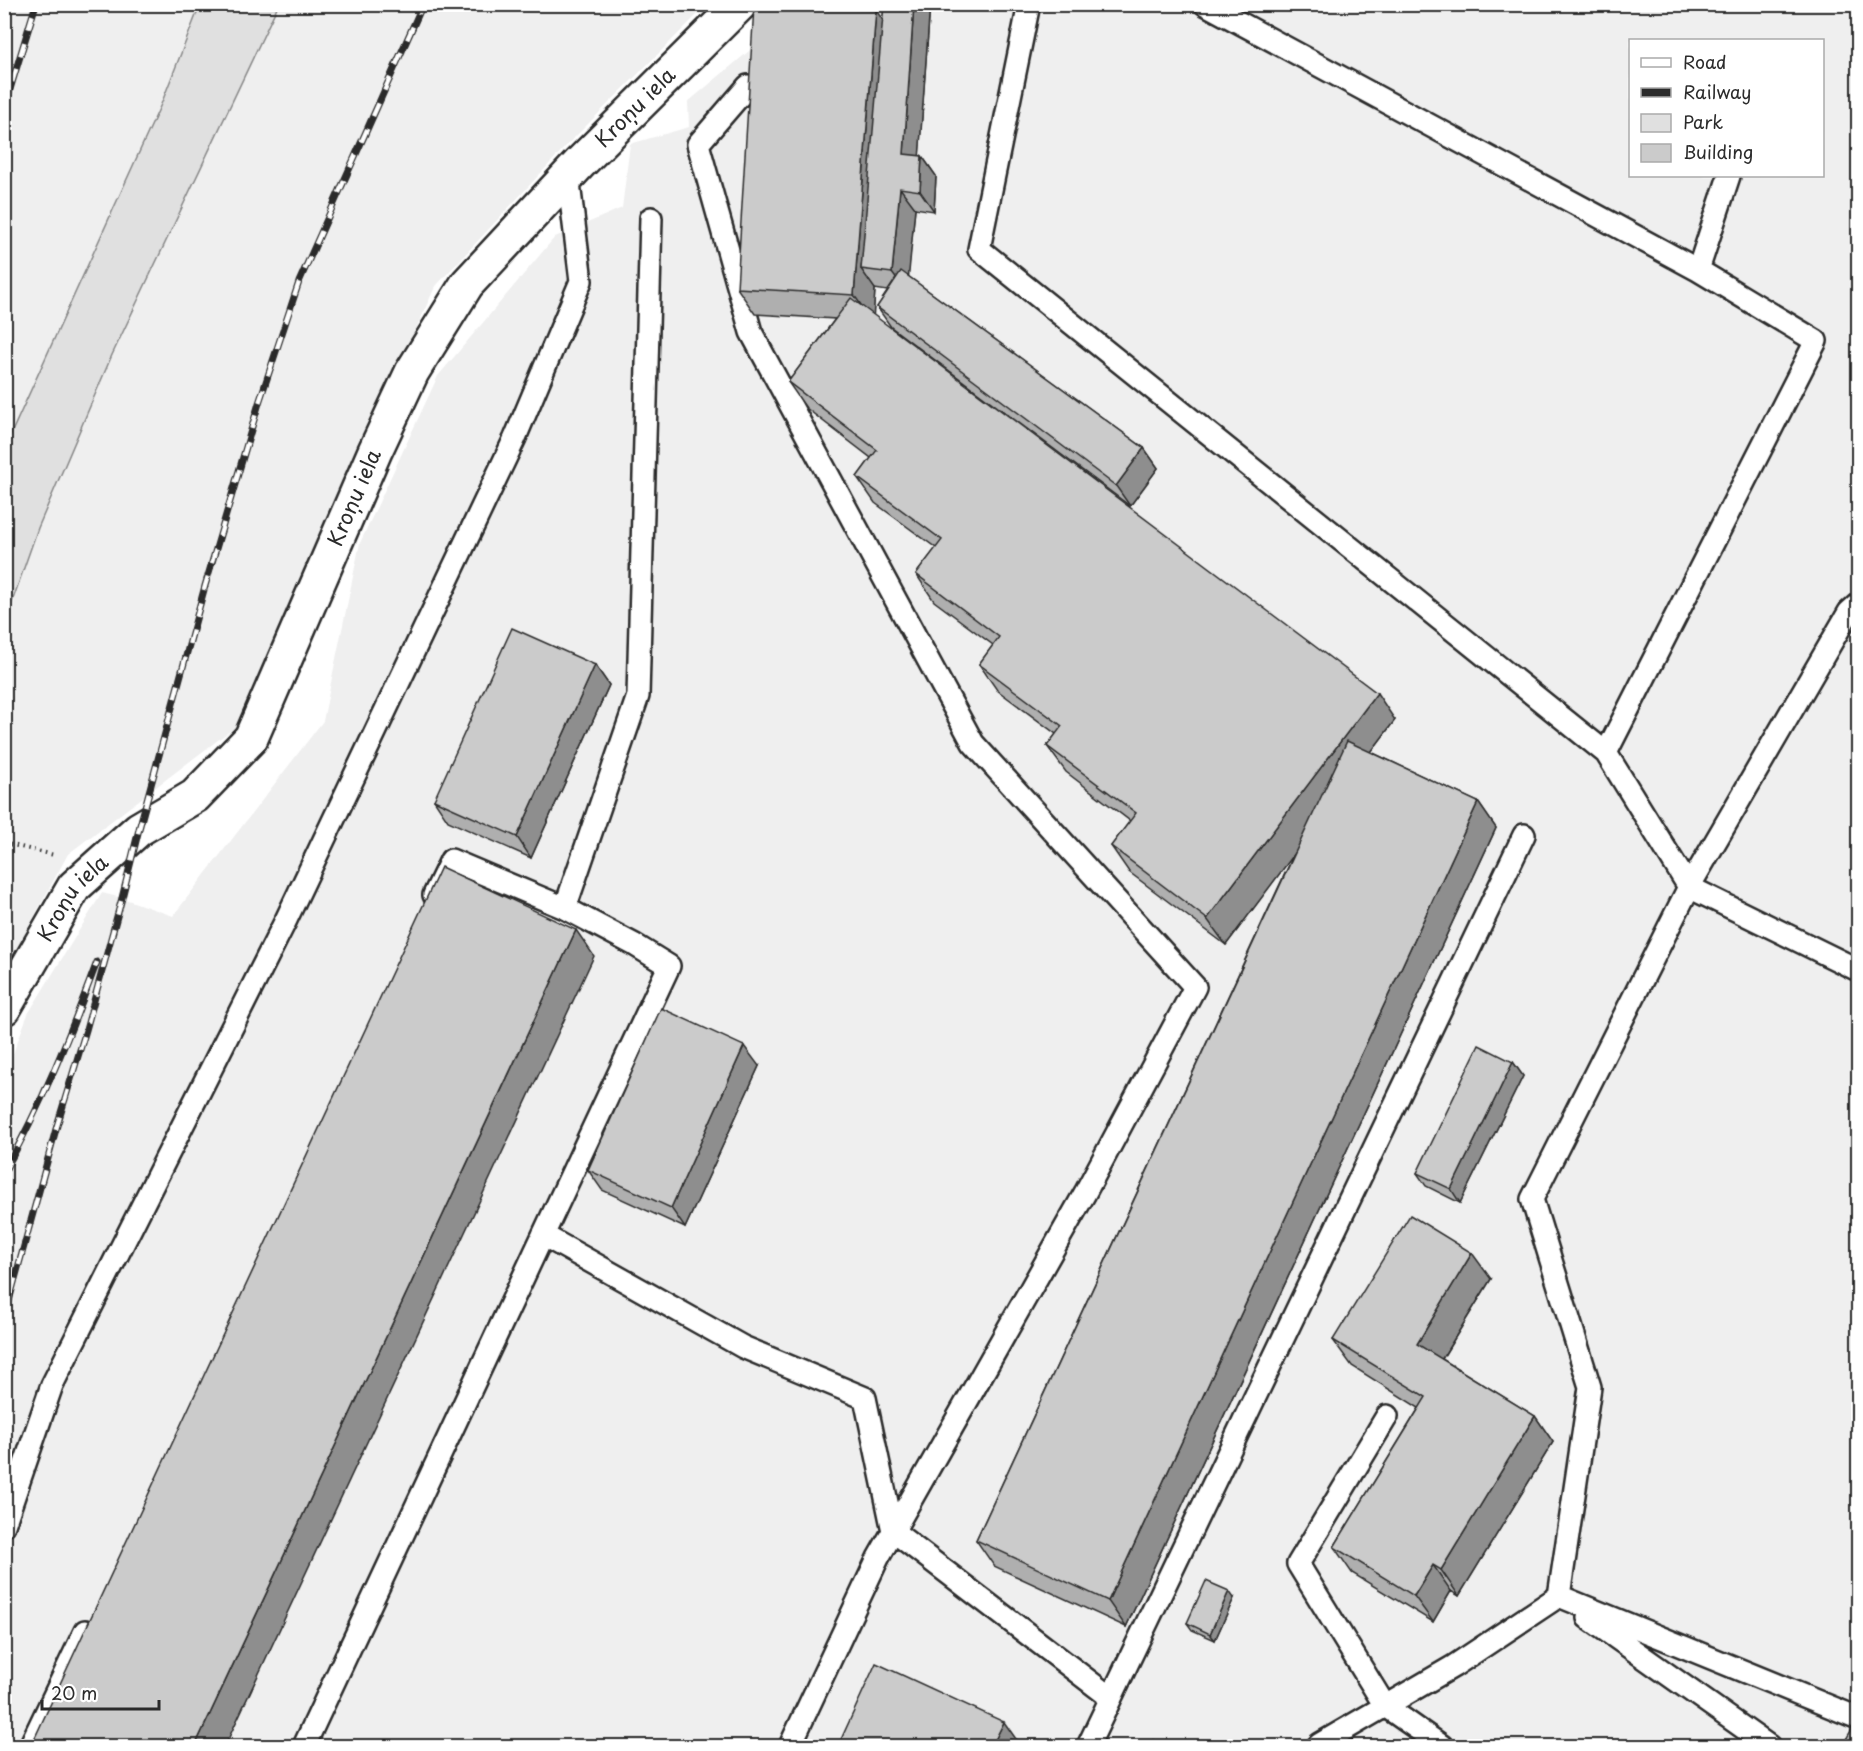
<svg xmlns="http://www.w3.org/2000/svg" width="1863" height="1751" font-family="'Playpen Sans',sans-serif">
  <rect width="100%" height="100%" fill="#fff"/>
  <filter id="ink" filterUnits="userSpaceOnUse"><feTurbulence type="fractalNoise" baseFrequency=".0167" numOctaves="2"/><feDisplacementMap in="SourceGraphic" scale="12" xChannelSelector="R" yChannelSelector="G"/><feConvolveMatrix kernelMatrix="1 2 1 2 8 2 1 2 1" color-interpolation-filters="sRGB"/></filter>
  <g filter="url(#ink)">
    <!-- built -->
    <path fill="#efefef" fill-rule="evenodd" d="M 895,4 L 1858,5 L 1858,1746 L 5,1746 L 4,1077 L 28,1014 L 102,893 L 122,898 L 173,916 L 323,721 L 360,543 L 438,376 L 555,237 L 622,208 L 630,144 L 689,127 L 688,102 L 772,32 L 894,37 ZM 1630,40 L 1822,40 L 1822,176 L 1630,176 Z
      M 5,5 L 707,5 L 566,146 L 435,287 L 235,727 L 68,854 L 5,970 Z"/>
    <!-- green -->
    <path fill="#e0e0e0" stroke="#868686" stroke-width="1.5" d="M 200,5 L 278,5 L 112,355 L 38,528 L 5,622 L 5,447 L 162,102 Z"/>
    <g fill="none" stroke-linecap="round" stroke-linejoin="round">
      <!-- service casing -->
      <g stroke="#2b2b2b" stroke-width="26">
        <path id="service" d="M 1029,4 L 979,249 L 1606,753 L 1689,887 L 1858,970
          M 1205,4 L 1698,270 L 1729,176
          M 748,86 L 698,144 L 751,332 L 973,743 L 1195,987 L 1085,1193 L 878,1558 L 790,1746
          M 1606,753 L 1816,341 L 1698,270
          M 434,895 L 451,860 L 565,908 L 638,696 L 651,218
          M 543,1235 L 743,1347 L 865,1398 L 893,1531 L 1111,1698
          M 1387,1416 L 1298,1564 L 1385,1706 L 1442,1746
          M 4,1525 L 52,1385 L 285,922 L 515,438 L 581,281 L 568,175
          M 1559,1596 L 1858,1718
          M 1588,1618 L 1769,1746
          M 30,1746 L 85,1631
          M 304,1746 L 669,966 L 635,945 L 565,908
          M 1088,1746 L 1524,835
          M 1318,1746 L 1320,1744 L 1454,1666 L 1559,1596 L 1590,1387 L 1532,1199 L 1689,887 L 1849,612 L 1858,604"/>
      </g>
      <!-- minor casing -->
      <g stroke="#2b2b2b" stroke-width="38">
        <g id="minor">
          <path id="s1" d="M 4,1008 L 74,887 L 139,829 L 195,796 L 251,738 L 375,451 L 412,372 L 467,284 L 580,163 L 740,4"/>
        </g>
      </g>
      <!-- path -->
      <path stroke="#2b2b2b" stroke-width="4" stroke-dasharray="1.5 4.5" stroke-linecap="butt" d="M 4,843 L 54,855"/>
      <!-- service -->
      <use href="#service" stroke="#fff" stroke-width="21"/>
      <!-- minor -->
      <use href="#minor" stroke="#fff" stroke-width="33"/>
      <!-- rail casing -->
      <g stroke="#2b2b2b" stroke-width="7">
        <path id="rail" d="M 4,109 L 36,4
          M 4,1172 C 42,1105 70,1034 97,962
          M 4,1319 L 56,1129 L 86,1030 L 122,898 L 139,829 L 205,586 L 259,403 L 299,282 L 423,4"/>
      </g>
      <!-- rail -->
      <use href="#rail" stroke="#fff" stroke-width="4.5" stroke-dasharray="14" stroke-linecap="butt"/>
    </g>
    <!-- wall -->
    <path fill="#afafaf" stroke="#2b2b2b" stroke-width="1.5" d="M 884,4 L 930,4 L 919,156 L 922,156 L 936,176 L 934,211 L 915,208 L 908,276 L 1144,448 L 1158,468 L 1130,506 L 891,327 L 877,307 L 888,291 L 875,289 L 873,315 L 1395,720 L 1371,752 L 1478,802 L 1496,828 L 1126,1627 L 994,1566 L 976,1540 L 1294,854 L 1226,945 L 1129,872 L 1111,846 L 1130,821 L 1066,772 L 1047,746 L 1056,734 L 997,690 L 979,664 L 993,645 L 934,601 L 916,574 L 936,548 L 875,503 L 857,477 L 871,458 L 806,408 L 788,382 L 835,319 L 755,314 L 737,288 L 883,20 Z
      M 595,665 L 609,685 L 531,858 L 448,821 L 434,800 Z
      M 1513,1062 L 1523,1076 L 1460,1203 L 1426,1186 L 1417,1173 Z
      M 759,1066 L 685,1228 L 602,1190 L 588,1170 Z
      M 1491,1279 L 1442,1359 L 1535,1416 L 1553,1442 L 1459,1596 L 1451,1591 L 1433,1622 L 1352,1573 L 1334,1547 L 1419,1408 L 1352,1366 L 1333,1340 Z
      M 1234,1598 L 1215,1640 L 1192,1630 L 1187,1623 Z"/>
    <!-- shaded-wall -->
    <path fill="#8e8e8e" stroke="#2b2b2b" stroke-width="1.5" d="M 914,4 L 930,4 L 918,174 L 904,154 Z
      M 876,10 L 894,37 L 861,269 L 875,289 L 873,322 L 854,295 Z
      M 922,156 L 936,176 L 934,211 L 920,191 Z
      M 900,188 L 915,208 L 907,293 L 892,273 Z
      M 1144,448 L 1158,468 L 1130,506 L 1116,486 Z
      M 595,665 L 609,685 L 531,858 L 517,837 Z
      M 1377,693 L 1395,720 L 1226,945 L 1207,919 Z
      M 1478,802 L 1496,828 L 1126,1627 L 1108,1601 Z
      M 576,930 L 594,956 L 225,1746 L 195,1746 Z
      M 744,1046 L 759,1066 L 685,1228 L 671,1208 Z
      M 1513,1062 L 1523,1076 L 1460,1203 L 1451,1189 Z
      M 1472,1253 L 1491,1279 L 1435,1370 L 1417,1344 Z
      M 1535,1416 L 1553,1442 L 1459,1596 L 1441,1570 Z
      M 1433,1565 L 1451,1591 L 1433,1622 L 1414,1596 Z
      M 1229,1591 L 1234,1598 L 1215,1640 L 1210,1634 Z
      M 1004,1722 L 1021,1746 L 992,1746 Z"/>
    <!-- building -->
    <path fill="#cbcbcb" stroke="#2b2b2b" stroke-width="1.5" d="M 884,4 L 914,4 L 904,154 L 922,156 L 920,191 L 900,188 L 892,273 L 861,269 Z
      M 754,6 L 876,10 L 854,295 L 737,288 Z
      M 901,271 L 1144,448 L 1116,486 L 877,307 Z
      M 851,298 L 1377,693 L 1207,919 L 1111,846 L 1136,813 L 1047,746 L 1062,726 L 979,664 L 999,637 L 916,574 L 942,540 L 857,477 L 877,450 L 788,382 Z
      M 512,628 L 595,665 L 517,837 L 434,800 Z
      M 1347,741 L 1478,802 L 1108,1601 L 976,1540 Z
      M 441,867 L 576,930 L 195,1746 L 31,1746 Z
      M 661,1008 L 744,1046 L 671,1208 L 588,1170 Z
      M 1479,1045 L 1513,1062 L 1451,1189 L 1417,1173 Z
      M 1410,1215 L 1472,1253 L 1417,1344 L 1535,1416 L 1441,1570 L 1433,1565 L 1414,1596 L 1334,1547 L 1426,1397 L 1333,1340 Z
      M 1206,1581 L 1229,1591 L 1210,1634 L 1187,1623 Z
      M 876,1663 L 1004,1722 L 992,1746 L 838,1746 Z
      M 1858,1719 L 1858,1746 L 1842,1746 Z
      M 1153,1740 L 1165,1746 L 1149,1746 Z"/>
  </g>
  <g text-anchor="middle" stroke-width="4.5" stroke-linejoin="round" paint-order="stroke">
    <!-- street labels -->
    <g font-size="21" fill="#2b2b2b" stroke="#fff">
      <text dy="7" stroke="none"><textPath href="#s1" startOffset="1120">Kroņu iela</textPath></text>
      <text dy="7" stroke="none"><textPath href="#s1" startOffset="634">Kroņu iela</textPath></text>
      <text dy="7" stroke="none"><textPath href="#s1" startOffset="130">Kroņu iela</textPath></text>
    </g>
  </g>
  <!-- margin -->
  <rect width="1863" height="1751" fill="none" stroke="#fff" stroke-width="24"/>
  <rect x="12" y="12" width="1839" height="1727" fill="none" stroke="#2b2b2b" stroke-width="2" filter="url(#ink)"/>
  <!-- legend -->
  <rect x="1629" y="39" width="195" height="138" fill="#ffffff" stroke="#aaaaaa" stroke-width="1.5"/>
  <rect x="1641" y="58" width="30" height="9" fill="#ffffff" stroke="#aaaaaa" stroke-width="1.5"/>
  <text x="1683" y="69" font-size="18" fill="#2b2b2b">Road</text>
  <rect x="1641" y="88" width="30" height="9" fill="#2b2b2b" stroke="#aaaaaa" stroke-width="1.5"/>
  <text x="1683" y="99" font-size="18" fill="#2b2b2b">Railway</text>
  <rect x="1641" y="114" width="30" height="18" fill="#e0e0e0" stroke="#aaaaaa" stroke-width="1.5"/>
  <text x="1683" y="129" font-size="18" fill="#2b2b2b">Park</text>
  <rect x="1641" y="144" width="30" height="18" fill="#cbcbcb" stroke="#aaaaaa" stroke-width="1.5"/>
  <text x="1683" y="159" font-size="18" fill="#2b2b2b">Building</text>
  <!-- scale -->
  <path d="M42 1700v9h117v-9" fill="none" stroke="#2b2b2b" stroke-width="3"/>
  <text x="51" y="1700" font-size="18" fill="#2b2b2b" stroke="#ffffff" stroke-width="4.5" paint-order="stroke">20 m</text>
</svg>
